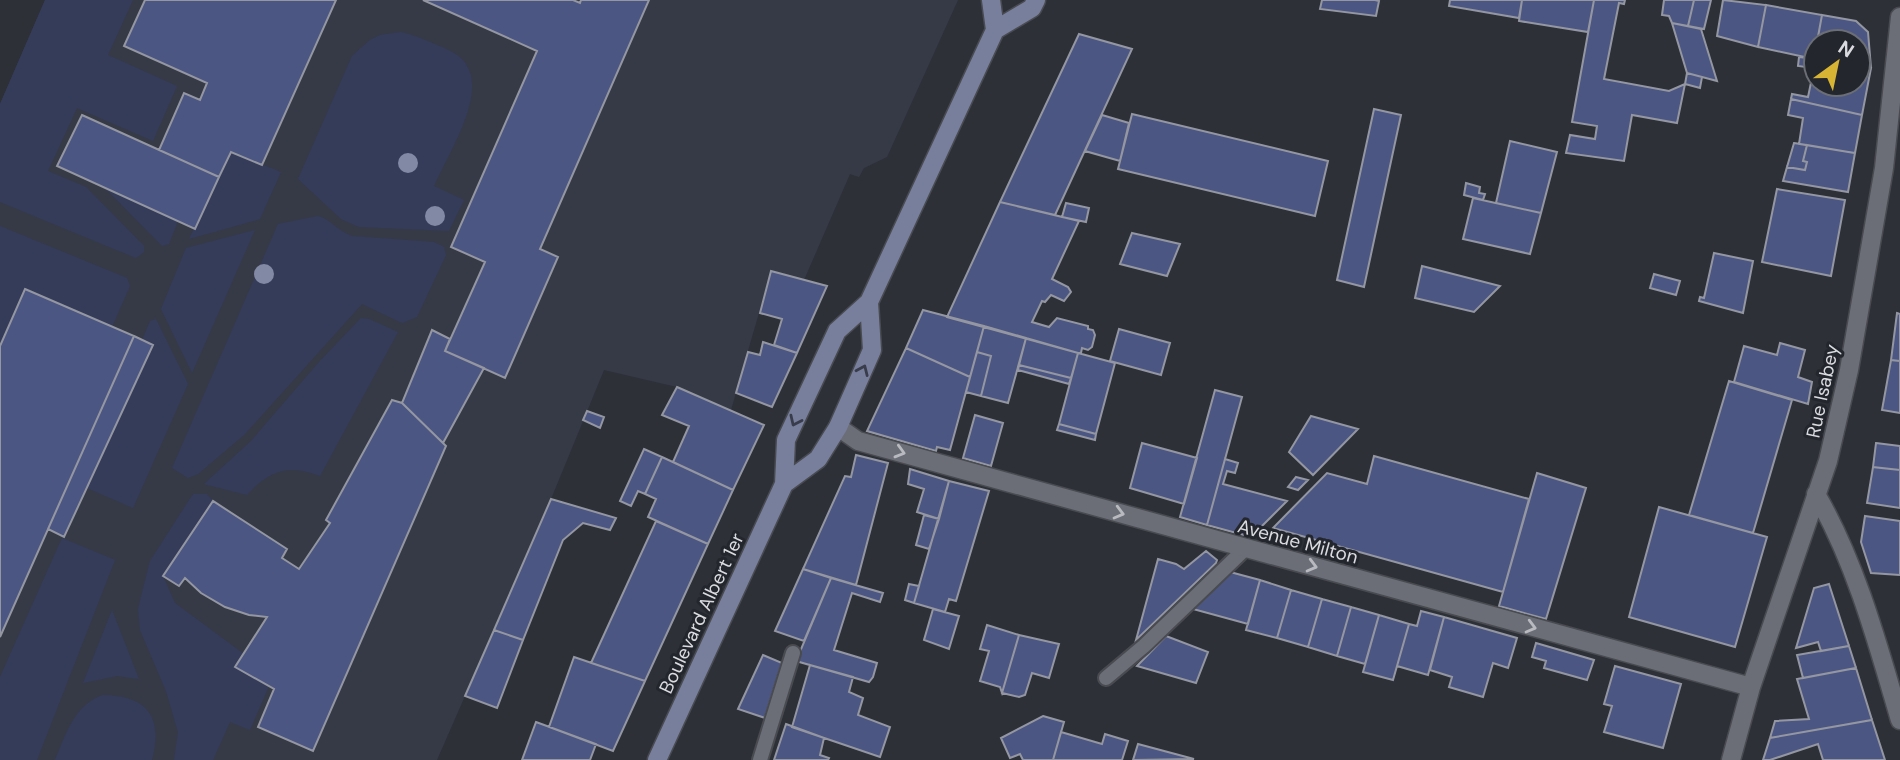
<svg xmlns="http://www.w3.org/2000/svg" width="1900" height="760" font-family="'DM Sans',sans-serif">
  <rect width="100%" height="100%" fill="#2e3038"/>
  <!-- built -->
  <path fill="#363a47" d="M 45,0 L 958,0 L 887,157 L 864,168 L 859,177 L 850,174 L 804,280 L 771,271 L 731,410 L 677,387 L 604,370 L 551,499 L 437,760 L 0,760 L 0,104 Z"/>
  <!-- green -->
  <path fill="#353c59" d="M 45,0 L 133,0 L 108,55 L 177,86 L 153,141 L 77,108 L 48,171 L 86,187 L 144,246 L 144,252 L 136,258 L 0,202 L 0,104 Z
    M 401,32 C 414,35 425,40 437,45 C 448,50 461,54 467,66 C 486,96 447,156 434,186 L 464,200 L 449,231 L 359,227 L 341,219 L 298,179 L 352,56 L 370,40 L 380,35 Z
    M 231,152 L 281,172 L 260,219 L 189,239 Z
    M 103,186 L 178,221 L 169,244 L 162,246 Z
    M 318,216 C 330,219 339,232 352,236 L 434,242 L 444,247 L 446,255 L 417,317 L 402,323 L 362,304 L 244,435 L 198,474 L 188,478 L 172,468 L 278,224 Z
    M 0,226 L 127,278 L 130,286 L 112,327 L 25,289 L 0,346 Z
    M 255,230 L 192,373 L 161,309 L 186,248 Z
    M 361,318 L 369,319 L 398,332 L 320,476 C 287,464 270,470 247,495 L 204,484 L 251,441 L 319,362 Z
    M 156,319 L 188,384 L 133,508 L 87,488 L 152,345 L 142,340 L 150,321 Z
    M 193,494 L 207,494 L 213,501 L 163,576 L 175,603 L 244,654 L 236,667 L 269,686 L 250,730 L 230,722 L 213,760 L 174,760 L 178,732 L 166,691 L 140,630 L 138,609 L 150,561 Z
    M 62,538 L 115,560 L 37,760 L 0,760 L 0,677 Z
    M 112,610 L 139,679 L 117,676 L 83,683 Z
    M 103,695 C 148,696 163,717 152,760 L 55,760 C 66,734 74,705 103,695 Z"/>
  <!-- building -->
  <path fill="#4b5683" stroke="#9497a1" stroke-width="2" d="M 145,0 L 336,0 L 262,165 L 231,152 L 219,177 L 159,150 L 184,93 L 200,100 L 207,83 L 124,46 Z
    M 423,0 L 573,0 L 580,3 L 581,0 L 649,0 L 540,249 L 558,257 L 505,378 L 445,351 L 485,262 L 451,247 L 537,51 Z
    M 1322,0 L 1375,0 L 1379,1 L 1376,16 L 1320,9 Z
    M 1450,0 L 1522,0 L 1519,18 L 1449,6 Z
    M 1522,0 L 1594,0 L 1588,32 L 1519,21 Z
    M 1594,0 L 1625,0 L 1624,4 L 1619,3 L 1604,79 L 1669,91 L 1685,84 L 1677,123 L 1632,115 L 1624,161 L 1566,153 L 1570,135 L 1595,139 L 1597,126 L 1572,122 Z
    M 1664,0 L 1694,0 L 1688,26 L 1672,23 L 1669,16 L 1662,15 Z
    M 1694,0 L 1711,0 L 1704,29 L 1688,26 Z
    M 1723,0 L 1766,5 L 1758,47 L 1717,36 Z
    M 1766,5 L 1822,15 L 1814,59 L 1758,47 Z
    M 1822,15 L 1856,21 L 1868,32 L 1871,68 L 1858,66 L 1858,42 L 1817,42 Z
    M 1672,23 L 1701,29 L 1717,81 L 1687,73 Z
    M 1079,34 L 1132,49 L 1055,215 L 1000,202 Z
    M 1799,57 L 1816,59 L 1816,84 L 1858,84 L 1858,66 L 1871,68 L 1862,115 L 1791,99 L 1792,94 L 1808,97 L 1814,68 L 1798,66 Z
    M 1687,73 L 1702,77 L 1700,88 L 1685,84 Z
    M 1791,99 L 1862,115 L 1855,153 L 1799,144 L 1803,118 L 1788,115 Z
    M 1374,109 L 1401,115 L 1364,287 L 1337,280 Z
    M 1132,114 L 1328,161 L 1315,216 L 1118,169 Z
    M 82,115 L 219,177 L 195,229 L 57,166 Z
    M 1102,115 L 1129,123 L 1120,161 L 1085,151 Z
    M 1510,141 L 1557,152 L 1541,213 L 1496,203 Z
    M 1794,143 L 1807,145 L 1803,161 L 1807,162 L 1805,170 L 1787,167 Z
    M 1807,145 L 1855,153 L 1848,192 L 1783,181 L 1787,167 L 1805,170 L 1807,162 L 1803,161 Z
    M 1466,183 L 1480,187 L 1479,193 L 1485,194 L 1483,200 L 1464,195 Z
    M 1777,189 L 1845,200 L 1831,276 L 1762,262 Z
    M 1473,198 L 1541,213 L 1530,254 L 1463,239 Z
    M 1000,202 L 1079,221 L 1052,279 L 1068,287 L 1071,292 L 1064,301 L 1051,295 L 1045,302 L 1042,301 L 1032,322 L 1049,327 L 1057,318 L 1088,326 L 1088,329 L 1093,330 L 1095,335 L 1092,347 L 1088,350 L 1082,348 L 1081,353 L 1078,353 L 947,317 Z
    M 1066,203 L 1089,208 L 1086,222 L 1062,217 Z
    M 1132,233 L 1180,244 L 1167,276 L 1120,264 Z
    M 1714,253 L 1753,261 L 1743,313 L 1699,301 L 1700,297 L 1704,298 Z
    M 1422,266 L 1500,286 L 1474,312 L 1415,298 Z
    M 771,271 L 827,286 L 797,353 L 774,345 L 782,319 L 760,313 Z
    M 1654,274 L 1680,281 L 1676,295 L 1650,288 Z
    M 25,289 L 134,336 L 0,637 L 0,346 Z
    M 923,310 L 984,326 L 970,377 L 906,348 Z
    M 1897,313 L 1900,314 L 1900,361 L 1891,360 Z
    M 984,326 L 1026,338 L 1008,403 L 981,396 L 991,356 L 977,352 Z
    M 1119,329 L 1170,343 L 1161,375 L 1110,361 Z
    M 432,330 L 450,339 L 445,351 L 484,368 L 443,443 L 402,403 Z
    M 134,336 L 153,345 L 64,537 L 48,529 Z
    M 1026,338 L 1078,353 L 1071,378 L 1019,365 Z
    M 763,342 L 797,353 L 772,407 L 736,393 L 748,352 L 760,355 Z
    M 1780,343 L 1805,350 L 1798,377 L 1812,382 L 1808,404 L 1734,382 L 1744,346 L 1777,355 Z
    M 906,348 L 970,377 L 950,450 L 937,447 L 936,451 L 867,431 Z
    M 977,352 L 991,356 L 981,396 L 966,392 Z
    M 1078,353 L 1115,363 L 1096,434 L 1059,424 Z
    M 1891,360 L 1900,361 L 1900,413 L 1882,410 Z
    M 1019,365 L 1071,378 L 1069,384 L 1018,370 Z
    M 1729,381 L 1792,400 L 1753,533 L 1689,515 Z
    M 677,387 L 764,425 L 733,490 L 673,462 L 689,426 L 662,415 Z
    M 1215,390 L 1242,397 L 1207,525 L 1180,517 Z
    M 392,400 L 402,403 L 446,446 L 313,751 L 258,727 L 274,689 L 235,667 L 267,617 L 249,615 L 225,607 L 201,593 L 185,578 L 179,586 L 163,576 L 213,501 L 287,549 L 282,558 L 299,569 L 330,523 L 326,520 Z
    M 587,411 L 604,417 L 600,428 L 583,420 Z
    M 975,415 L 1003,423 L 991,466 L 963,458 Z
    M 1311,416 L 1358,429 L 1313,475 L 1289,452 Z
    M 1059,424 L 1096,434 L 1095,440 L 1057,430 Z
    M 1142,443 L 1197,458 L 1184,504 L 1130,488 Z
    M 1876,443 L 1900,446 L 1900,470 L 1873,467 Z
    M 644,449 L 662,457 L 645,494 L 638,491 L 631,506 L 620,501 Z
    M 856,455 L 888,463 L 856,585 L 803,569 L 845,476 L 851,477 Z
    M 1374,456 L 1529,499 L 1503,592 L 1273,528 L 1327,473 L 1367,484 Z
    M 662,457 L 733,490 L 708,544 L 648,517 L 656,499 L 645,494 Z
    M 1225,459 L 1238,463 L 1235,473 L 1227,471 L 1223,484 L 1287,501 L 1251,537 L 1207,525 Z
    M 1873,467 L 1900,470 L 1900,508 L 1867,503 Z
    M 910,469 L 949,481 L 939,519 L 917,512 L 924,489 L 908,484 Z
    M 1537,473 L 1586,488 L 1546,619 L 1499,606 Z
    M 1296,477 L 1308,480 L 1298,490 L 1288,487 Z
    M 949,481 L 989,491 L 956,601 L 949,599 L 945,612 L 914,603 Z
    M 551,499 L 616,518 L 610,530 L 583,523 L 563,540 L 523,640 L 494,630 Z
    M 1659,507 L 1767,537 L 1735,647 L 1629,617 Z
    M 924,515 L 939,519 L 929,549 L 916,545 Z
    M 1865,516 L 1900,521 L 1900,575 L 1871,573 L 1861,542 Z
    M 656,521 L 708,544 L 645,681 L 591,663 Z
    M 1206,551 L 1217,560 L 1216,563 L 1136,640 L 1158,559 L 1176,564 L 1184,569 Z
    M 803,569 L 831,578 L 804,641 L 775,631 Z
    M 1230,572 L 1260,580 L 1248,624 L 1193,609 Z
    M 831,578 L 883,593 L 880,602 L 852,593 L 834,650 L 877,663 L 873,677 L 869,682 L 796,661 Z
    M 1260,580 L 1291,590 L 1277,638 L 1246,630 Z
    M 909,584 L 919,586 L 914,603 L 905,600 Z
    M 1829,584 L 1849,646 L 1821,651 L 1818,642 L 1796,648 L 1814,588 Z
    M 1291,590 L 1322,599 L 1308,647 L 1277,638 Z
    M 1322,599 L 1351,607 L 1337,656 L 1308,647 Z
    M 1351,607 L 1379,615 L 1365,664 L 1337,656 Z
    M 933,609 L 959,616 L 949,649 L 924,640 Z
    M 1421,611 L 1444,617 L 1428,675 L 1397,666 L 1409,624 L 1417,626 Z
    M 1379,615 L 1409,624 L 1393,680 L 1363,672 Z
    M 1444,617 L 1517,638 L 1508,668 L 1493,663 L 1483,697 L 1449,687 L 1452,677 L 1430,670 Z
    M 987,625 L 1019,635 L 1002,693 L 1000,687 L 980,681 L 989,651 L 980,649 Z
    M 494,630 L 523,640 L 497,708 L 465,696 Z
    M 1019,635 L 1059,644 L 1049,678 L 1032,673 L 1025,695 L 1019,697 L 1002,693 Z
    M 1166,636 L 1208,652 L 1196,683 L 1137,666 Z
    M 1536,643 L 1594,660 L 1587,680 L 1544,668 L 1546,661 L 1532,657 Z
    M 1849,646 L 1856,668 L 1803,678 L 1797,655 Z
    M 763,655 L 782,663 L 765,718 L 738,709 Z
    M 574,657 L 645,681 L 613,751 L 549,727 Z
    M 810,665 L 853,677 L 849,692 L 863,698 L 858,715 L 890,727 L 880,757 L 792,727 Z
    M 1615,666 L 1681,684 L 1663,748 L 1604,732 L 1612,706 L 1604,704 Z
    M 1856,668 L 1872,720 L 1770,738 L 1775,721 L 1809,719 L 1797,679 Z
    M 1043,716 L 1064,722 L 1053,760 L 1023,760 L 1020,754 L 1010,758 L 1001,738 Z
    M 1872,720 L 1885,760 L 1823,760 L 1818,744 L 1770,760 L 1763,760 L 1770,738 Z
    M 536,722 L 596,744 L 590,760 L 522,760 Z
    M 786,724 L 824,738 L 820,755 L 829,758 L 828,760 L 774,760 Z
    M 1061,732 L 1102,744 L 1105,734 L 1128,741 L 1122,760 L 1053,760 Z
    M 1138,744 L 1194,759 L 1133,760 Z"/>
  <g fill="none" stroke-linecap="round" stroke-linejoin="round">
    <!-- service casing -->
    <g stroke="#494b51" stroke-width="18">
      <path id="service" d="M 1106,678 L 1144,646 L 1246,548
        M 760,760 L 793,653"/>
    </g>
    <!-- minor casing -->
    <g stroke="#494b51" stroke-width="21">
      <path id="minor" d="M 838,427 L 858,441 L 1751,687
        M 1816,494 C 1856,563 1878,645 1900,720
        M 1731,760 L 1751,687 L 1828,461 L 1849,370 L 1884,168 L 1900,17"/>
    </g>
    <!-- secondary casing -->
    <g stroke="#494b51" stroke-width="21">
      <path id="secondary" d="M 991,0 L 995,30
        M 784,484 L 818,459 L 838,427 L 872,350 L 869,302
        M 657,760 L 784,484 L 786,440 L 837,331 L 869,302 L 995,30 L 1032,8 L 1036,0"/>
    </g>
    <!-- service -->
    <use href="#service" stroke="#6b6e77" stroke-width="14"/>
    <!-- minor -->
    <use href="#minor" stroke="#6b6e77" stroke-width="18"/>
    <!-- secondary -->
    <use href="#secondary" stroke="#777f9c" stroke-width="18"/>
  </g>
  <!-- trees -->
  <g fill="#8289a5">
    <circle cx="408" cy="163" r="10"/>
    <circle cx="435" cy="216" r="10"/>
    <circle cx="264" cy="274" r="10"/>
  </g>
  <!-- one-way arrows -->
  <defs><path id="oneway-chevron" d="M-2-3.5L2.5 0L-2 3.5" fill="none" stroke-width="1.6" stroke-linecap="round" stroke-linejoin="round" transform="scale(1.75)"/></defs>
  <g stroke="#393c4a">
    <use href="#oneway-chevron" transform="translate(863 370) rotate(-66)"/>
    <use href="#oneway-chevron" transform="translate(795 421) rotate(115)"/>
  </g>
  <g stroke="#b8bac0">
    <use href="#oneway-chevron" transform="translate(900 452) rotate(16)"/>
    <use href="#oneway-chevron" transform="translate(1119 513) rotate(15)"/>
    <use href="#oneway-chevron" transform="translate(1312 566) rotate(15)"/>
    <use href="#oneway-chevron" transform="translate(1531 627) rotate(15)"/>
  </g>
  <g text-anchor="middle" stroke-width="6" stroke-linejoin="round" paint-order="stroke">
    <!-- street labels -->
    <g font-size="19" fill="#d9dbe0" stroke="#24262e">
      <text transform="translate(1822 391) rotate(-78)" y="7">Rue Isabey</text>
      <text transform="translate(1298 541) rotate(15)" y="7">Avenue Milton</text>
      <text transform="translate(701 613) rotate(-65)" y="7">Boulevard Albert 1er</text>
    </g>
  </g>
  <!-- north arrow -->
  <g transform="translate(1837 63) rotate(33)"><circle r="33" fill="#24262e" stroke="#6c6e75" stroke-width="2"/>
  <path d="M0-5L12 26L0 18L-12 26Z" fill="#d7b434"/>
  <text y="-10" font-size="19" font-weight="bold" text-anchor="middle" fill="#d9dbe0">N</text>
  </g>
</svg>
